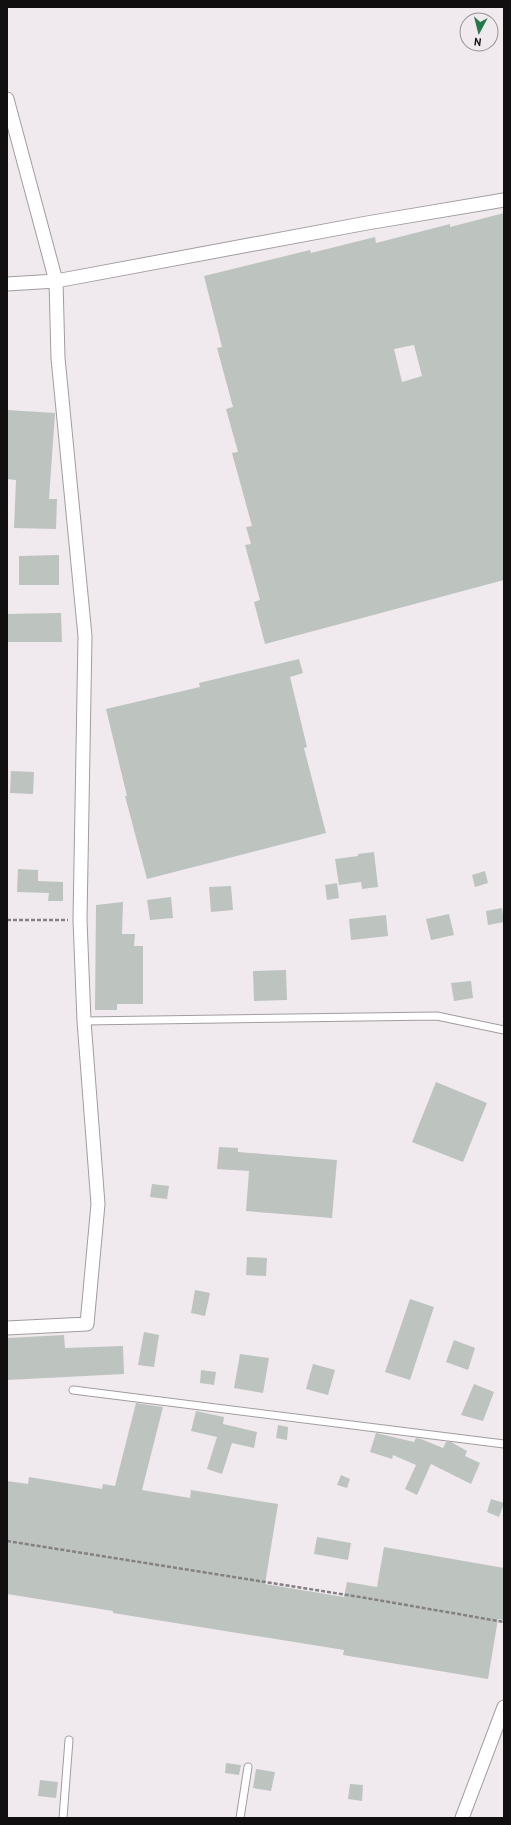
<svg xmlns="http://www.w3.org/2000/svg" width="511" height="1825" font-family="'PT Sans',sans-serif">
  <rect width="100%" height="100%" fill="#f0eaee"/>
  <!-- building -->
  <path fill="#bdc3bf" fill-rule="evenodd" d="M 504,213 L 504,580 L 265,644 L 254,602 L 260,600 L 245,545 L 251,544 L 246,527 L 252,526 L 232,453 L 238,452 L 226,409 L 233,407 L 217,348 L 222,347 L 204,276 L 310,250 L 311,253 L 375,237 L 376,243 L 450,224 L 450,227 ZM 414,345 L 422,376 L 402,382 L 394,349 Z
    M 7,410 L 55,413 L 49,499 L 57,499 L 56,529 L 14,528 L 16,480 L 7,479 Z
    M 59,555 L 59,585 L 19,585 L 19,556 Z
    M 61,613 L 62,642 L 7,642 L 7,614 Z
    M 299,659 L 303,673 L 290,677 L 307,747 L 304,748 L 326,833 L 147,879 L 125,796 L 127,796 L 106,709 L 200,687 L 199,683 Z
    M 11,771 L 34,772 L 33,794 L 10,793 Z
    M 374,852 L 378,887 L 362,889 L 361,882 L 339,885 L 335,859 L 358,856 L 358,854 Z
    M 18,869 L 38,870 L 38,881 L 63,882 L 63,901 L 48,901 L 49,893 L 17,892 Z
    M 485,871 L 488,883 L 475,887 L 472,875 Z
    M 337,883 L 339,898 L 327,900 L 325,885 Z
    M 231,886 L 233,910 L 211,912 L 209,887 Z
    M 171,897 L 173,918 L 150,920 L 147,900 Z
    M 123,902 L 122,934 L 135,934 L 134,946 L 143,946 L 143,1004 L 117,1004 L 117,1010 L 95,1010 L 96,905 Z
    M 502,908 L 504,922 L 488,925 L 486,911 Z
    M 449,914 L 454,935 L 431,940 L 426,919 Z
    M 386,915 L 388,936 L 351,940 L 349,919 Z
    M 286,970 L 287,1000 L 254,1001 L 253,971 Z
    M 471,981 L 473,998 L 454,1001 L 451,983 Z
    M 436,1082 L 487,1103 L 463,1162 L 412,1142 Z
    M 219,1147 L 238,1148 L 238,1152 L 337,1160 L 332,1218 L 246,1211 L 249,1171 L 217,1169 Z
    M 152,1184 L 169,1186 L 167,1199 L 150,1197 Z
    M 247,1257 L 267,1258 L 266,1276 L 246,1275 Z
    M 195,1290 L 210,1293 L 205,1316 L 191,1313 Z
    M 410,1299 L 434,1307 L 410,1380 L 385,1372 Z
    M 144,1332 L 159,1335 L 154,1367 L 138,1365 Z
    M 64,1335 L 65,1348 L 123,1346 L 124,1374 L 7,1380 L 7,1338 Z
    M 454,1340 L 475,1348 L 468,1370 L 446,1362 Z
    M 240,1354 L 269,1358 L 263,1393 L 234,1388 Z
    M 313,1364 L 335,1370 L 328,1395 L 306,1389 Z
    M 201,1370 L 216,1372 L 214,1385 L 200,1383 Z
    M 474,1384 L 494,1392 L 483,1421 L 461,1415 Z
    M 136,1403 L 163,1407 L 142,1490 L 190,1498 L 191,1490 L 278,1504 L 265,1584 L 344,1597 L 347,1582 L 377,1587 L 384,1547 L 504,1568 L 504,1620 L 498,1619 L 488,1679 L 343,1655 L 344,1650 L 113,1613 L 113,1611 L 7,1594 L 7,1481 L 28,1484 L 29,1477 L 102,1489 L 103,1484 L 115,1486 Z
    M 196,1411 L 224,1417 L 223,1424 L 257,1432 L 254,1448 L 232,1443 L 222,1474 L 207,1469 L 217,1437 L 191,1431 Z
    M 278,1425 L 288,1427 L 287,1440 L 276,1438 Z
    M 376,1433 L 414,1442 L 416,1438 L 421,1439 L 443,1448 L 446,1442 L 451,1442 L 467,1451 L 465,1456 L 480,1463 L 471,1484 L 431,1464 L 417,1495 L 405,1489 L 416,1465 L 393,1455 L 392,1459 L 370,1452 Z
    M 341,1475 L 350,1479 L 347,1488 L 337,1485 Z
    M 491,1499 L 504,1503 L 499,1517 L 487,1512 Z
    M 317,1537 L 351,1543 L 348,1560 L 314,1554 Z
    M 226,1763 L 241,1765 L 239,1775 L 225,1773 Z
    M 256,1769 L 275,1772 L 271,1791 L 253,1788 Z
    M 40,1780 L 58,1782 L 56,1798 L 38,1796 Z
    M 350,1784 L 363,1785 L 362,1801 L 348,1799 Z"/>
  <g fill="none" stroke-linecap="round" stroke-linejoin="round">
    <!-- service casing -->
    <g stroke="#a29ca0" stroke-width="9">
      <path id="service" d="M 84,1021 L 437,1016 L 504,1030
        M 73,1390 L 504,1444
        M 63,1818 L 69,1740
        M 240,1818 L 248,1767"/>
    </g>
    <!-- minor casing -->
    <g stroke="#a29ca0" stroke-width="15">
      <path id="minor" d="M 7,99 L 56,281 L 58,358 L 85,636 L 80,920 L 84,1021 L 98,1204 L 87,1324 L 7,1328
        M 7,284 L 56,281 L 367,223 L 504,200
        M 462,1818 L 504,1707"/>
    </g>
    <!-- path -->
    <path stroke="#848083" stroke-width="2.5" stroke-dasharray="4 2" stroke-linecap="butt" d="M 7,920 L 68,920
      M 7,1541 L 366,1598 L 504,1622"/>
    <!-- service -->
    <use href="#service" stroke="#fff" stroke-width="7"/>
    <!-- minor -->
    <use href="#minor" stroke="#fff" stroke-width="13"/>
  </g>
  <!-- border -->
  <rect width="511" height="1825" fill="none" stroke="#110f10" stroke-width="16"/>
  <!-- north arrow -->
  <g transform="translate(479 32) rotate(187)"><circle r="19" fill="#f0eaee" stroke="#979295"/>
  <path d="M0-3L7 15L0 10L-7 15Z" fill="#23794b"/>
  <text y="-6" font-size="11" font-weight="bold" text-anchor="middle" fill="#110f10">N</text>
  </g>
</svg>
